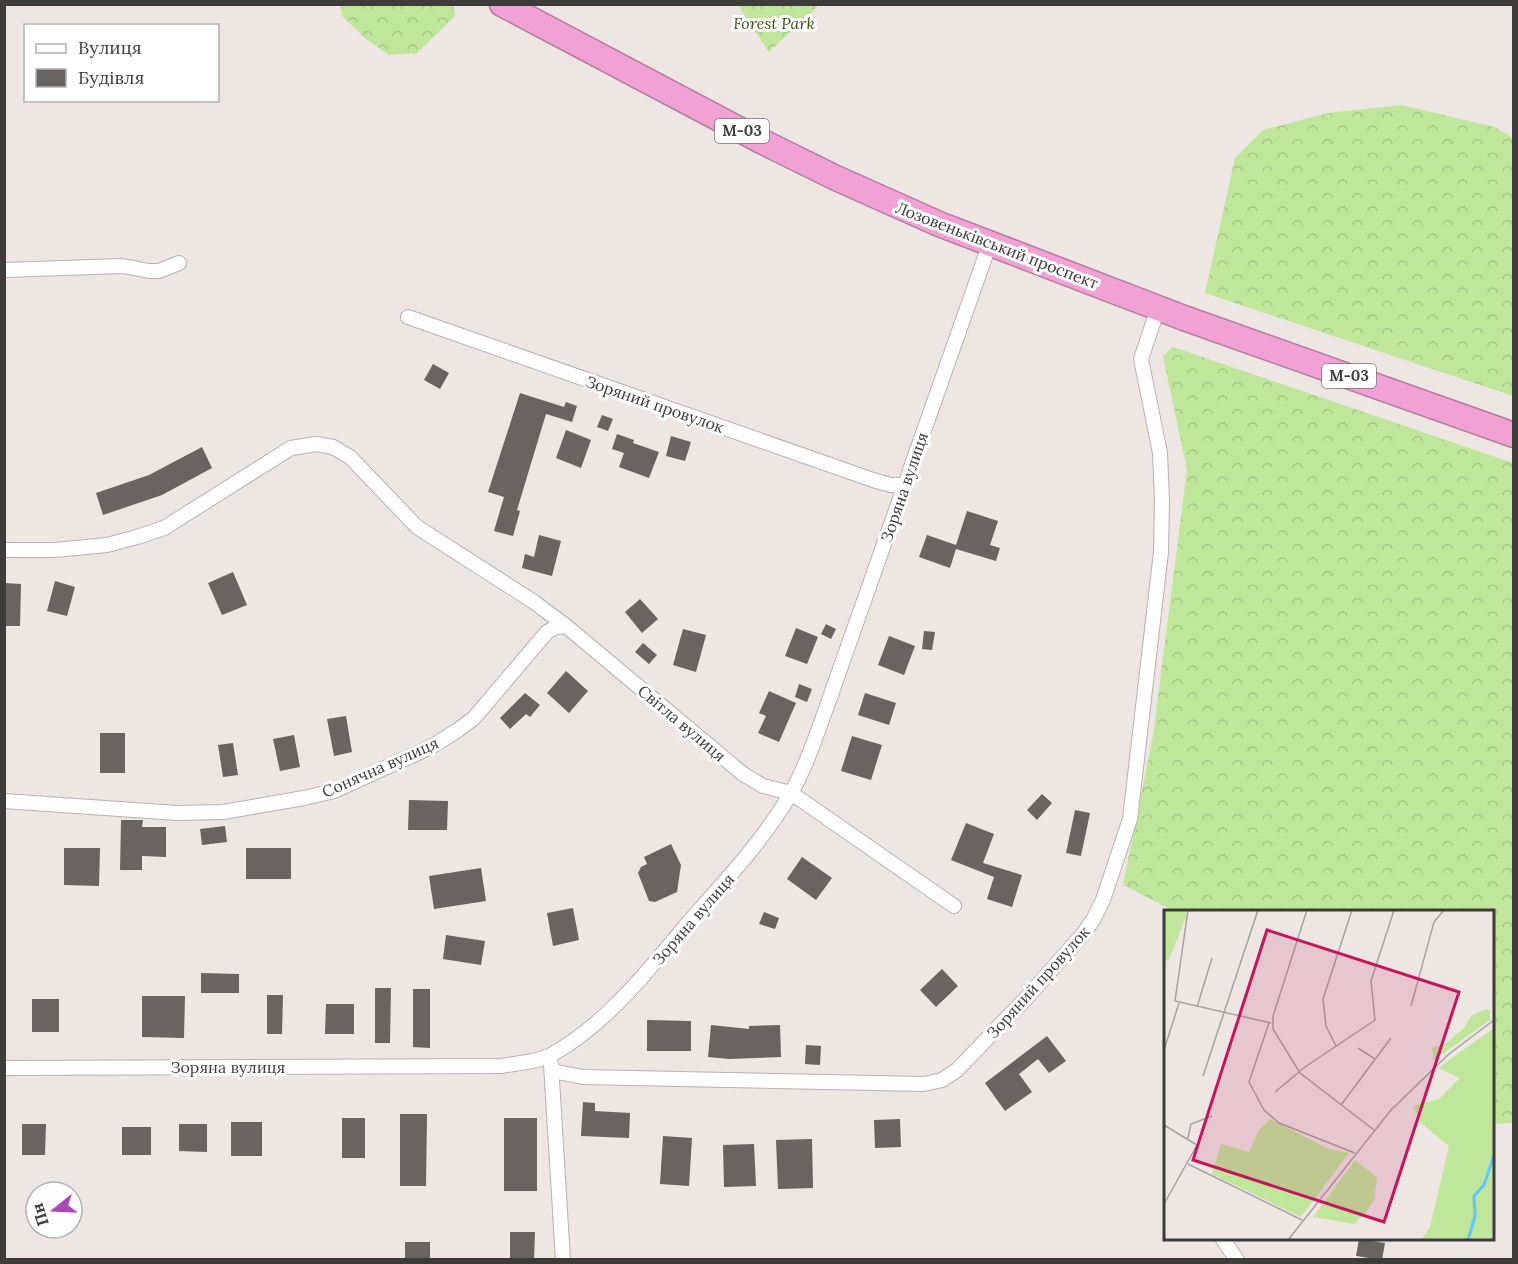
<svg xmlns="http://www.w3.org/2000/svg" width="1518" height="1264" font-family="Lora,serif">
  <defs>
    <pattern id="forest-crowns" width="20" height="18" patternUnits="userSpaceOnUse" patternTransform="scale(1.5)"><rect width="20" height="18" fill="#bfe69a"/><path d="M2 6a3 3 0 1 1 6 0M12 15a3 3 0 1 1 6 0" fill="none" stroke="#a5c686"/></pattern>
  </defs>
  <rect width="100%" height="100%" fill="#ede6e3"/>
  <!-- forest -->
  <path fill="url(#forest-crowns)" d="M 341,5 L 451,5 L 454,7 L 455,16 L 417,53 L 389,55 L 366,39 L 342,16 Z
    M 738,5 L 819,5 L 769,52 Z
    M 1402,105 L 1494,127 L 1513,138 L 1513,396 L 1205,293 L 1235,158 L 1263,130 L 1328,113 Z
    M 1173,347 L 1513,463 L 1513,1123 L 1493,1124 L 1492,912 L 1174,911 L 1123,885 L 1153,736 L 1187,470 L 1163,356 Z"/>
  <!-- building -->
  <path fill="#696361" d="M 433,364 L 449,373 L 440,389 L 424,380 Z
    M 520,393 L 564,407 L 566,402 L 577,406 L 572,422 L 546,414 L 517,510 L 520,511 L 513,536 L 494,531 L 504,497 L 488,492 Z
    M 602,415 L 613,419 L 608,431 L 597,427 Z
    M 566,430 L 591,440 L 581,468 L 556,458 Z
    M 617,434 L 634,440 L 633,443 L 659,452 L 649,478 L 619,467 L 624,453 L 612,449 Z
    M 671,436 L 691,442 L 685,461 L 666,456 Z
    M 202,447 L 212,468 L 162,495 L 103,515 L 96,493 L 149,475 Z
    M 967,511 L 998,521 L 990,545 L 1000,548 L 996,561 L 956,549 L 950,568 L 919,557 L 927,535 L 956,545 Z
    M 539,535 L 561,541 L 552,576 L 522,568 L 525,554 L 534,557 Z
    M 233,572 L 247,605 L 222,615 L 208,583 Z
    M 55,581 L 75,587 L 67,616 L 47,611 Z
    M 4,583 L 21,584 L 20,626 L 4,626 Z
    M 640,599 L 658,619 L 642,633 L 625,612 Z
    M 826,624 L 836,629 L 831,639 L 821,634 Z
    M 796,628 L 818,637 L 807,664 L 785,656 Z
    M 683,629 L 706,635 L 696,672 L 673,665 Z
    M 924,631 L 935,632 L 932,650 L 922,649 Z
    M 889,636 L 915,646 L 904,675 L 878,665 Z
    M 643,643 L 657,655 L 649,664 L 635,652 Z
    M 566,671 L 588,691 L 569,713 L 547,693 Z
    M 799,684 L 812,689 L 807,702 L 795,697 Z
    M 769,691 L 796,703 L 779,742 L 758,733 L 766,716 L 759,713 Z
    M 525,693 L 540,705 L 530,717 L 526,714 L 510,729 L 500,718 Z
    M 865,693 L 896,703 L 889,725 L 858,715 Z
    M 346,716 L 352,752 L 334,756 L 327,719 Z
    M 100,733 L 125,733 L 125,773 L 100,773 Z
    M 294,735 L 300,767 L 280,771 L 273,739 Z
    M 852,736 L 882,745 L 871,780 L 841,771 Z
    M 233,743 L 238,775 L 223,777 L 218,745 Z
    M 1042,794 L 1052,803 L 1037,820 L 1027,810 Z
    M 409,800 L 448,801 L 447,830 L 408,830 Z
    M 1075,810 L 1090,813 L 1081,856 L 1066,853 Z
    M 121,820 L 143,820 L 142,827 L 166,827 L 166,857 L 142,856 L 142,870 L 120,870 Z
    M 966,823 L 994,834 L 983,863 L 1022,875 L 1012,907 L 987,899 L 994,877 L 951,860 Z
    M 225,826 L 227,842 L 202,845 L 200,829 Z
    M 671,844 L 681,865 L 677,892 L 655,902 L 649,901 L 638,873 L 641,867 L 647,864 L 644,857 Z
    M 64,848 L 100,848 L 99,886 L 64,885 Z
    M 246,848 L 291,848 L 291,879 L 246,879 Z
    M 802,857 L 832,878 L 816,900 L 787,879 Z
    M 481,868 L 486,901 L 434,909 L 429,876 Z
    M 573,908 L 579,940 L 553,946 L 547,913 Z
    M 764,912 L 779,918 L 775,929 L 759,924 Z
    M 446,935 L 485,941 L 481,965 L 443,959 Z
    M 942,969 L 958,986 L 936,1007 L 920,990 Z
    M 201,973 L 239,974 L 239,993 L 201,993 Z
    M 375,988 L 391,988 L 390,1043 L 375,1043 Z
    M 413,989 L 430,989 L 430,1048 L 413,1047 Z
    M 267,995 L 283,995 L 282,1034 L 267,1034 Z
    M 142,996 L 185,996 L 184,1038 L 142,1037 Z
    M 32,999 L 59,999 L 59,1032 L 32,1032 Z
    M 326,1004 L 354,1004 L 354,1034 L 325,1034 Z
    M 647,1020 L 691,1021 L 691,1051 L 647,1051 Z
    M 711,1025 L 749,1029 L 749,1026 L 780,1025 L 781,1057 L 729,1059 L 708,1057 Z
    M 1047,1036 L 1066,1061 L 1049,1073 L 1038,1059 L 1019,1074 L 1032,1092 L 1005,1111 L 985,1083 Z
    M 806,1045 L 821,1046 L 820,1065 L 805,1064 Z
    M 583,1102 L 595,1103 L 595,1111 L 630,1113 L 629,1138 L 581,1136 Z
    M 400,1114 L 427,1114 L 426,1186 L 400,1186 Z
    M 342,1118 L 365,1118 L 365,1158 L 342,1158 Z
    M 504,1118 L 537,1118 L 537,1191 L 504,1191 Z
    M 900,1119 L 901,1147 L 875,1148 L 874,1120 Z
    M 231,1122 L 262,1122 L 262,1156 L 231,1156 Z
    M 22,1124 L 46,1124 L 45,1155 L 22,1155 Z
    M 179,1124 L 207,1124 L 207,1152 L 179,1151 Z
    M 122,1127 L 151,1127 L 151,1155 L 122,1155 Z
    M 663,1136 L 692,1138 L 689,1186 L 660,1184 Z
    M 812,1139 L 813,1188 L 778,1189 L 776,1140 Z
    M 754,1144 L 756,1186 L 724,1187 L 723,1145 Z
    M 510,1232 L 535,1232 L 534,1260 L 510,1260 Z
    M 1359,1239 L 1385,1243 L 1382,1260 L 1356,1256 Z
    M 405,1242 L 430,1242 L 430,1260 L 405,1260 Z"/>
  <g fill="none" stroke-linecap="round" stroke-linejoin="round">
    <!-- street casing -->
    <g stroke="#b8b1af" stroke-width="16">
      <path id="street" d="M 4,270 L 123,266 L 149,271 L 159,271 L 179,263
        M 408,317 L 876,481 L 891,485 L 904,485
        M 4,550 L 55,550 L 107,545 L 137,537 L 164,528 L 291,448 L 316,444 L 333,447 L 350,457 L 417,527 L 534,602 L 566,626 L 743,774 L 763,786 L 791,793 L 954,906
        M 4,801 L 177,813 L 223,812 L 304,798 L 334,791 L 431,747 L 458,730 L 474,718 L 547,632 L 556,627 L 566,626
        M 551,1064 L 563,1260
        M 4,1068 L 502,1066 C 517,1063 538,1062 551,1055 C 610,1022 651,966 694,916 C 729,877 763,840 790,795 C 806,767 816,736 827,706 L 990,243
        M 552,1071 L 583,1077 L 924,1084 L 942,1080 L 957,1070 L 1031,993 L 1083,934 L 1093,920 L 1103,900 L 1130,819 L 1161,552 L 1162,500 L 1160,453 L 1141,359 L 1158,308
        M 1222,1238 L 1237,1260"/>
    </g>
    <!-- highway casing -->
    <g stroke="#b37d9e" stroke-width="27">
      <path id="highway" d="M 502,4 L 763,142 L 836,178 L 939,224 L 1184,318 L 1514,435"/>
    </g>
    <!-- street -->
    <use href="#street" stroke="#fff" stroke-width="14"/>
    <!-- highway -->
    <use href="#highway" stroke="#f2a1d4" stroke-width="24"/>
  </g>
  <g text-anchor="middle" stroke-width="6" stroke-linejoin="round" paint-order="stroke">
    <!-- shield labels -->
    <g fill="#fff" stroke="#787676" stroke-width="1.5">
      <rect x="715" y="119" width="54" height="24" rx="4.5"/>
      <rect x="1322" y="364" width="54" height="24" rx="4.5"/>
    </g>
    <g font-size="15" font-weight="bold" fill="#3e3b3b">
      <text x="742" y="136">М-03</text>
      <text x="1349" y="381">М-03</text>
    </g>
    <!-- park labels -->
    <g font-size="16" font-style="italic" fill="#344f12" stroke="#fff">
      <text x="774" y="29">Forest Park</text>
    </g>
    <!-- street labels -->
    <g font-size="16" fill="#3e3b3b" stroke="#fff">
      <text transform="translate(997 245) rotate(21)" y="6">Лозовеньківський проспект</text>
      <text transform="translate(655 404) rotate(19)" y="6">Зоряний провулок</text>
      <text transform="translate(904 487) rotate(-71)" y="6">Зоряна вулиця</text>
      <text transform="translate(682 723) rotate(40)" y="6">Світла вулиця</text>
      <text transform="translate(380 767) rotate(-24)" y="6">Сонячна вулиця</text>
      <text transform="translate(693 919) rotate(-49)" y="6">Зоряна вулиця</text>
      <text transform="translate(1038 982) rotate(-48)" y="6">Зоряний провулок</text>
      <text x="228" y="1073">Зоряна вулиця</text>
    </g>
  </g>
  <!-- overview -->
  <g transform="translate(1164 910)">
    <rect width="330" height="330" fill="#ede6e3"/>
    <path d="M 0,0 L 20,0 L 23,5 L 5,49 L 0,52 ZM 322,99 L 326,100 L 326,110 L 270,150 L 268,138 L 281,134 L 300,118 L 307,106 ZM 330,118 L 330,330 L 257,330 L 266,317 L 285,236 L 257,213 L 249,196 L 275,189 L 296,168 L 274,158 ZM 106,209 L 165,239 L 185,243 L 137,307 L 48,264 L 57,234 L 85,242 L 95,220 ZM 191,250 L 213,267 L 210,290 L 202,302 L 190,314 L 149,307 Z" fill="#bfe69a"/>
    <path fill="none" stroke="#5ec8fd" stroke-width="3" d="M 304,330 L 311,306 L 310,286 L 320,275 L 330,245"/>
    <path fill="none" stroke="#a7a2a0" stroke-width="1.5" d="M 24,0 L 11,91 L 107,113M 143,0 L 109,106 L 109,119 L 136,163 L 210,220M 247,96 L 270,12 L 280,0M 33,97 L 48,48M 105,113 L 85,172 L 100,200 L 115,213 L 191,243M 172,136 L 162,116 L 159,89 L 188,0M 194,138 L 211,149M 0,140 L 15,93M 39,166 L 94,0M 111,182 L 141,157 L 211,110 L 207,71 L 230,0M 177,195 L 227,128M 0,215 L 33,235 L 0,294M 24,228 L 27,214 L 48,206M 24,254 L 138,310M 124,330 L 227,200 L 285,144 L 330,110"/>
    <path fill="#c2185b" fill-opacity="0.15" stroke="#c2185b" stroke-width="3" d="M 103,20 L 295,82 L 220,312 L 29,250 Z"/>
    <rect width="330" height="330" fill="none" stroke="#3e3b3b" stroke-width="3"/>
  </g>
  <!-- border -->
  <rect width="1518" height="1264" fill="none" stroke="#3e3b3b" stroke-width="12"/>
  <!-- legend -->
  <rect x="24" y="24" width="195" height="78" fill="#ffffff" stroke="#b2b1b1" stroke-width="1.5"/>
  <rect x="36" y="44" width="30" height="9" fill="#ffffff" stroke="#b2b1b1" stroke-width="1.5"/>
  <text x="78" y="54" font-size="18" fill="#3e3b3b">Вулиця</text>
  <rect x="36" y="69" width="30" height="18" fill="#696361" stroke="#b2b1b1" stroke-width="1.5"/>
  <text x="78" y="84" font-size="18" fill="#3e3b3b">Будівля</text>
  <!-- north arrow -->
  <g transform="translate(54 1210) rotate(252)"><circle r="28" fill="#ffffff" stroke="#b2b1b1" stroke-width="1.5"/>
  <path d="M0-4.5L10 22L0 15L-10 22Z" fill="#a949b2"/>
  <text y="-9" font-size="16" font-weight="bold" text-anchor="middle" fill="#3e3b3b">Пн</text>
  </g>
</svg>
